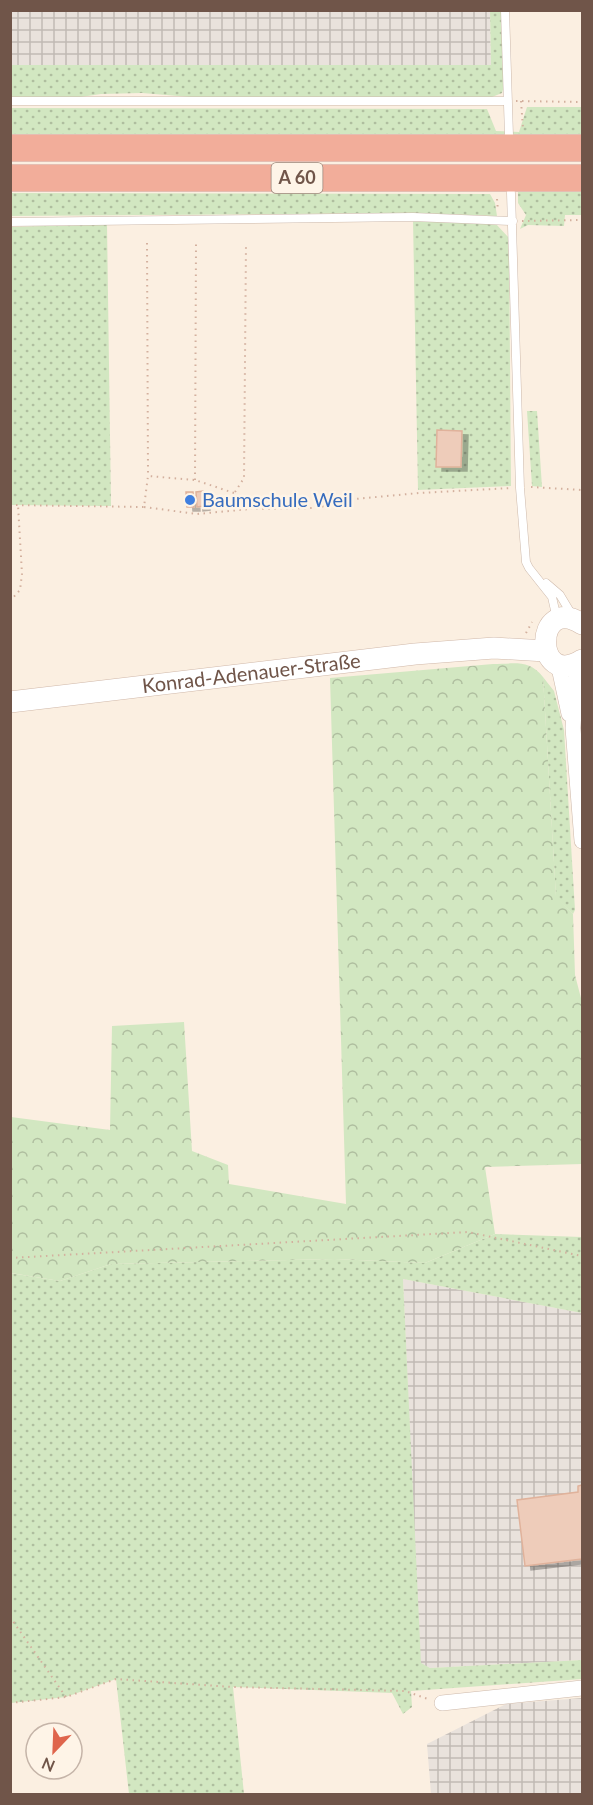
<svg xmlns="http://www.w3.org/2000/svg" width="593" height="1805" font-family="Lato,sans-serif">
  <defs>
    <pattern id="industrial-grid" width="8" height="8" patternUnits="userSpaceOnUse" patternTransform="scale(1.5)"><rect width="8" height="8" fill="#e9e2dc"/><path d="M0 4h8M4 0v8" fill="none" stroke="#c1bab4"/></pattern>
    <pattern id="green-dots" width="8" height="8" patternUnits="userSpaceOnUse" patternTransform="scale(1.5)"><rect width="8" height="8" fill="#d2e7c1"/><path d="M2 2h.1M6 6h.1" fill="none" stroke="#afbe9f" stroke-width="1.8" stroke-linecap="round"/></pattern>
    <pattern id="forest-crowns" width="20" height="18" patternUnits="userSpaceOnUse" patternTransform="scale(1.5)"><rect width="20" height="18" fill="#d2e7c1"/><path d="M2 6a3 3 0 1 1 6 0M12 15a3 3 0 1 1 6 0" fill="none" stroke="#afbe9f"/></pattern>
    <filter id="shadow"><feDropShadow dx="6" dy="4" stdDeviation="0" flood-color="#0004"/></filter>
  </defs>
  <rect width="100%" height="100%" fill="#fbefe1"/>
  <!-- industrial -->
  <path fill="url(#industrial-grid)" d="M 11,11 L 490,11 L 491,65 L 11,65 Z
    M 403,1279 L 582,1313 L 582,1660 L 430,1668 L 420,1664 Z
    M 582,1698 L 582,1794 L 431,1794 L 427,1744 L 506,1704 Z"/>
  <!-- green -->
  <path fill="url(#green-dots)" d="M 501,10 L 504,86 L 502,93 L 492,97 L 214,99 L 142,93 L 101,94 L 74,98 L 11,97 L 10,65 L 491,65 L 490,11 Z
    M 527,107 L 582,107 L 582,134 L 11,136 L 10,108 L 487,109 L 496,131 L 519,132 Z
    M 518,191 L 582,191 L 582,215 L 565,215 L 564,226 L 528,225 L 520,229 L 526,215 L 518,203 Z
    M 11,193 L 490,194 L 495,203 L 497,216 L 412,213 L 11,216 Z
    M 413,220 L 496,224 L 509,238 L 511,486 L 418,490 Z
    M 107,224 L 111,506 L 11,505 L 10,227 Z
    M 527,411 L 537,411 L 542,487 L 532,486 Z
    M 543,677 L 554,691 L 564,730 L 575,910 L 573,914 L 556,897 Z
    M 495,1234 L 582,1237 L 582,1313 L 403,1279 L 421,1663 L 430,1668 L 582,1660 L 582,1679 L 411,1691 L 412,1707 L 403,1714 L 392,1693 L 233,1687 L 244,1794 L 129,1794 L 116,1679 L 66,1697 L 11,1703 L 10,1273 L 60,1281 L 111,1264 L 335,1259 L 425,1263 Z"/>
  <!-- forest -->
  <path fill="url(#forest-crowns)" d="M 493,664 C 514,664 529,659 543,677 L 556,896 L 573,914 L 575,975 L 582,1002 L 582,1164 L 485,1167 L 495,1234 L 425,1263 L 335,1259 L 111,1264 L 60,1281 L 11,1273 L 11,1117 L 110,1130 L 112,1026 L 184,1022 L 192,1151 L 228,1165 L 229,1184 L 346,1204 L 330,678 Z"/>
  <!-- building -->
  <path fill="#eeccba" stroke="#e0b29b" stroke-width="1.5" filter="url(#shadow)" d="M 437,430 L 462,431 L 461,467 L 436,467 Z
    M 203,491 L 204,506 L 197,507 L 196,492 Z
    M 186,492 L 193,492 L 194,507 L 187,507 Z
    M 582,1485 L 582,1559 L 525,1566 L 517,1500 L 578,1492 L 578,1486 Z"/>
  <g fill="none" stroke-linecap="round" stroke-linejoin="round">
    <!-- lane casing -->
    <g stroke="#cdb9ab" stroke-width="9">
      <path id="lane" d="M 505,10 L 509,136
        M 10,101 L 508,101
        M 511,193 L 520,488 L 526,562 L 529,568 L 552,597 L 557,619
        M 10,222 L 413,217 L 513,221
        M 546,583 L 560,595 L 572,615"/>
    </g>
    <!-- street casing -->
    <g stroke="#cdb9ab" stroke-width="16">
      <path id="street" d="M 558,663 L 569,714
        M 577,663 L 573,728 L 582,841
        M 442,1703 L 582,1688"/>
    </g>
    <!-- secondary casing -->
    <g stroke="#d0b8a9" stroke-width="22">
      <g id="secondary">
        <path d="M 582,624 C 534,593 533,690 582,660"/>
        <path id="s1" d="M 10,702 L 415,654 L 494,648 L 546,651"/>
      </g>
    </g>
    <!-- highway casing -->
    <g stroke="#d7cfcc" stroke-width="28">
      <path id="highway" d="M 10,148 L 582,148
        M 10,178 L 582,178"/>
    </g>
    <!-- path -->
    <path stroke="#d3b09e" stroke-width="2" stroke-dasharray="1.5 4.5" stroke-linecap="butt" d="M 516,101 L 582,102
      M 521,101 L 523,128
      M 497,199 L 498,211
      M 522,221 L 582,220
      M 147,243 L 148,474
      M 195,480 L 196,243
      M 531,487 L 582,490
      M 235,492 L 244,478 L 246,243
      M 10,505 L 144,507 L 148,476 L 195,480 L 234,493 L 246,506 L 253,509 L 316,508 L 355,499 L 419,493 L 511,488
      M 144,507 L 197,514 L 250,509
      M 10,601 L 20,590 L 22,574 L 18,505
      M 526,633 L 532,622
      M 10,1258 L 468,1232 L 582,1256
      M 10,1617 L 66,1697
      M 10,1703 L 66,1697 L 116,1679 L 232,1687 L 405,1691 L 428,1699"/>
    <!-- lane -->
    <use href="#lane" stroke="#fff" stroke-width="8"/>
    <!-- street -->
    <use href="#street" stroke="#fff" stroke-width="15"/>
    <!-- secondary -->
    <use href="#secondary" stroke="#fff" stroke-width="21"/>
    <!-- highway -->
    <use href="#highway" stroke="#f2ad9a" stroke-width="27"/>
  </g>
  <!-- markers -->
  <circle fill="#3f7fe0" stroke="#fef4e7" stroke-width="2" cx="190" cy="500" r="6"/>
  <g text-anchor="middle" stroke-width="5" stroke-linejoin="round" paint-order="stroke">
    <!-- shield labels -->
    <rect fill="#fef4e7" stroke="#9b8578" stroke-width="1.5" x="271.5" y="163" width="51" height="30" rx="4.5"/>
    <g font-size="18" font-weight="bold" fill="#705549">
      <text x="297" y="184">A 60</text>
    </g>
    <!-- shop labels -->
    <g font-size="20" fill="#366cbe" stroke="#fef4e7" text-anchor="start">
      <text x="202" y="507">Baumschule Weil</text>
    </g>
    <!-- street labels -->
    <g font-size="20" fill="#705549" stroke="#fef4e7">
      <text dy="7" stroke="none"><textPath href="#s1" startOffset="243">Konrad-Adenauer-Straße</textPath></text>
    </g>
  </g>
  <!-- border -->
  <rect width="593" height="1805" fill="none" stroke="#705549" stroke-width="24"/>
  <!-- north arrow -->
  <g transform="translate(54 1751) rotate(203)"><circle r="28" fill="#fef4e7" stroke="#c5b4a8" stroke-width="1.5"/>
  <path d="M0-4.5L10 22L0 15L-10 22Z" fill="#df654c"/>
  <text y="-9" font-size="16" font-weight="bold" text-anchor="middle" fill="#705549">N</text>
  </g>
</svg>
